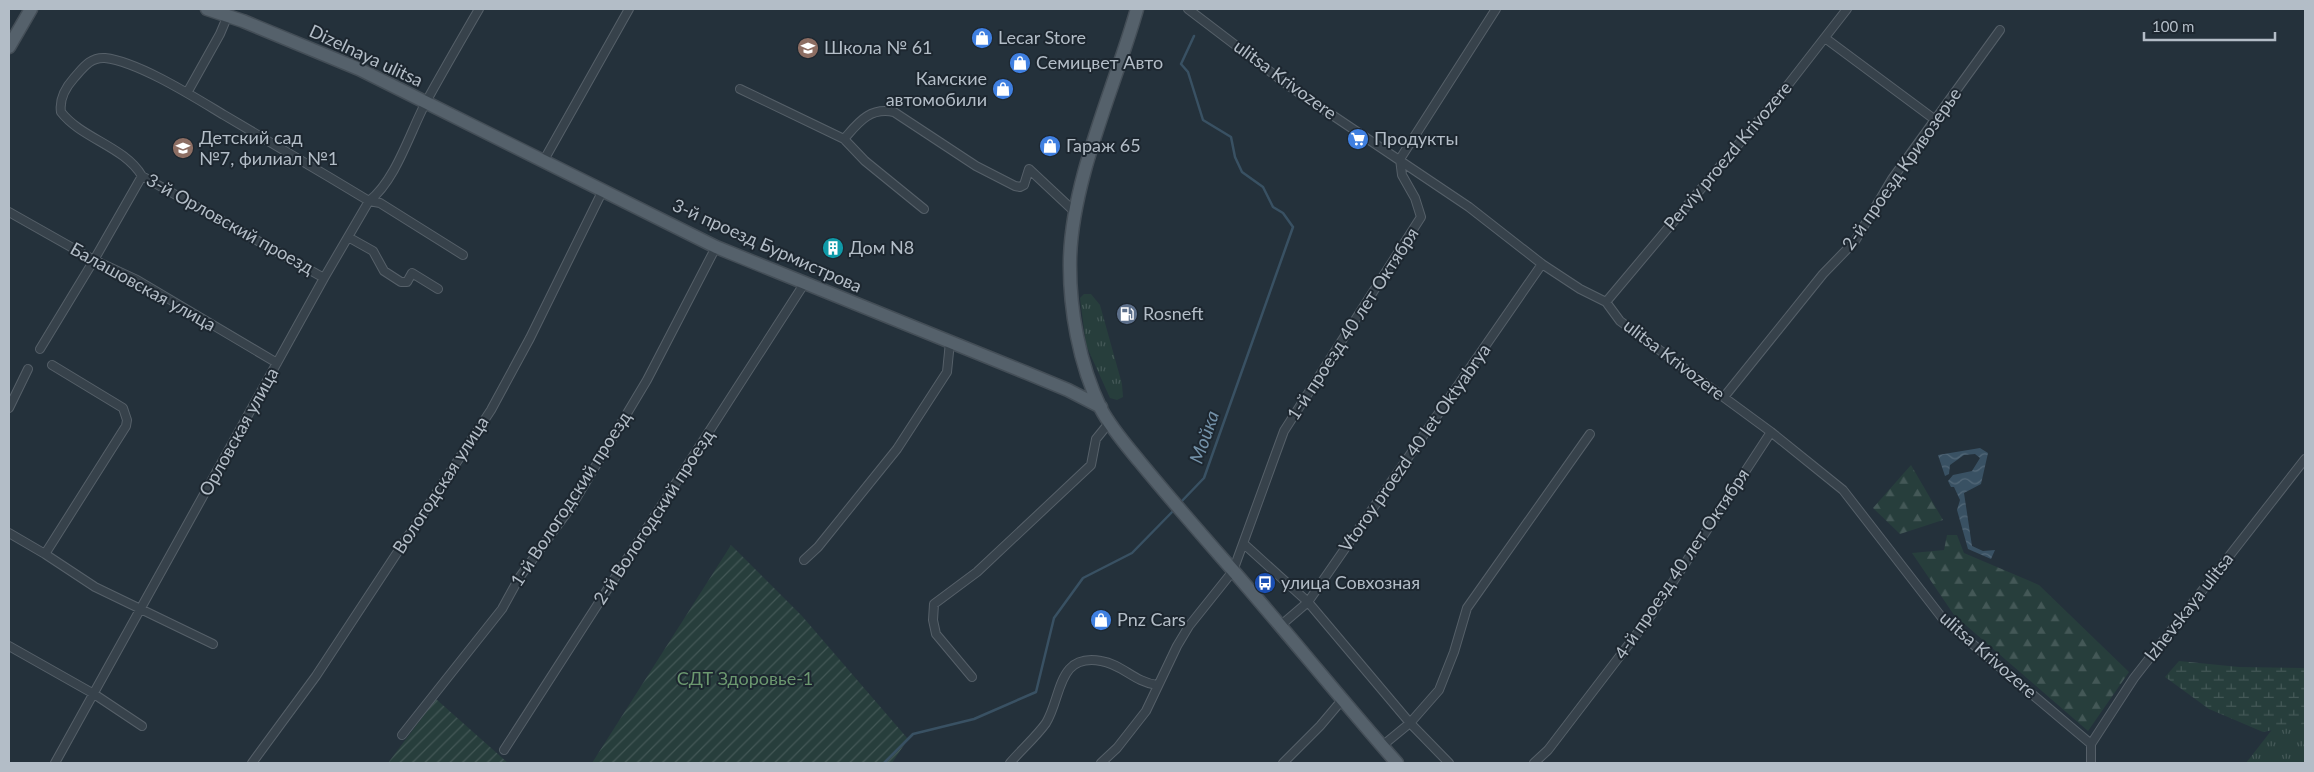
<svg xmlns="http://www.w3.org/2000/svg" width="2314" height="772" font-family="Lato,sans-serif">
  <defs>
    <pattern id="grass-tufts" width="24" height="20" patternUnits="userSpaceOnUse" patternTransform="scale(1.25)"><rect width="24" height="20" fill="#273e3c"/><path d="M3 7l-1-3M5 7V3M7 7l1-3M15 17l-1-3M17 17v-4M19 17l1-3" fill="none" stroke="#445857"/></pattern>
    <pattern id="forest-firs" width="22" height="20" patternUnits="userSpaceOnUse" patternTransform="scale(1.25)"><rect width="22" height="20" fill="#273e3c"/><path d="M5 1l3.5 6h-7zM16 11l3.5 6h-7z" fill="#445857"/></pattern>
    <pattern id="wetland-marsh" width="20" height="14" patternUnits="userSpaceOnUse" patternTransform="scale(1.25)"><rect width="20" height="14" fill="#273e3c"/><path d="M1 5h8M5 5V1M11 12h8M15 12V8" fill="none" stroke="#445857"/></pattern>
    <pattern id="garden-furrows" width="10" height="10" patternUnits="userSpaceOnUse" patternTransform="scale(1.25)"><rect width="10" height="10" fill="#273e3c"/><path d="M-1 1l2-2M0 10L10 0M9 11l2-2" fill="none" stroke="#445857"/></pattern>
    <pattern id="water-waves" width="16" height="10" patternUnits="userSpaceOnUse" patternTransform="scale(1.25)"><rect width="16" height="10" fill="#395163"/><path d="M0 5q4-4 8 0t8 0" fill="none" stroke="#536878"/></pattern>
  </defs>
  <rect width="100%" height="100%" fill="#24313b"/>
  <!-- grass -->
  <path fill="url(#grass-tufts)" d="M 1084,294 L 1091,294 L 1100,305 L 1122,384 L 1123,397 L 1117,400 L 1110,398 L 1086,345 L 1080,298 Z
    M 2305,687 L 2305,763 L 2246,763 Z"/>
  <!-- forest -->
  <path fill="url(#forest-firs)" d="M 1911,465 L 1943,520 L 1900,534 L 1873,508 Z
    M 1947,535 L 1957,535 L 1964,553 L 2039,585 L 2129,672 L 2088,731 L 1954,615 L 1912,553 L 1944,550 Z"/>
  <!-- wetland -->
  <path fill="url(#wetland-marsh)" d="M 2179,661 L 2239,667 L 2305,668 L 2305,724 L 2263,732 L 2209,709 L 2165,677 Z"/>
  <!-- garden -->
  <path fill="url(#garden-furrows)" d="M 731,545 L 802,616 L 908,739 L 892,763 L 592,763 Z
    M 436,699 L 508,763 L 388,763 Z"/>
  <!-- water -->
  <path fill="url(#water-waves)" d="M 1980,448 L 1988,453 L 1981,484 L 1964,493 L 1972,546 L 1983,551 L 1995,550 L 1991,559 L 1968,549 L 1957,510 L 1960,500 L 1954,487 L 1951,487 L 1948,481 L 1953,475 L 1972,471 L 1980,458 L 1975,454 L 1964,455 L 1950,465 L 1949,474 L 1945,476 L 1938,455 Z"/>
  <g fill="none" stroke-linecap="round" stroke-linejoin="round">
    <!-- stream -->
    <path stroke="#395163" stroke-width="2.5" d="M 1180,503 L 1204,478 L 1293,227 L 1283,213 L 1273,207 L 1263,187 L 1242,172 L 1235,157 L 1231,137 L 1203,120 L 1188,72 L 1181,64 L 1194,36
      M 884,763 L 913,734 L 974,719 L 1036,692 L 1054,618 L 1083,578 L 1132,553 L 1175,509"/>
    <!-- minor casing -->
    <g stroke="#566069" stroke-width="10">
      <path id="minor" d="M 1188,9 L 1289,86 L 1469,207 L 1542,264 L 1580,289 L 1606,302 L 1620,321 L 1771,432 L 1843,490 L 1943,619 L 2091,744
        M 1825,38 L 1934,119
        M 740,89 L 844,139 L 865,161 L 924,209
        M 187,93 L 220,34 L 228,15
        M 844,139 C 858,123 869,107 894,112 L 976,166 L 1015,186 L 1020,187 L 1024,185 L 1029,169 L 1076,213
        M 544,160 L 629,9
        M 9,212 L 94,260 L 137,280 L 277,363
        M 348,237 L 373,251 L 384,271 L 401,282 L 407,282 L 412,273 L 438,289
        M 324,278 L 142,176 C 124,146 82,139 61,112 C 59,99 66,87 74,78 C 83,68 90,57 105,58 C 139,62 194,97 224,115 C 273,144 321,172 369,201 L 380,203 L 463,255
        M 1606,302 L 1784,90 L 1847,9
        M 40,349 L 94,260 L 142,176
        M 1724,397 L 1823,274 L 1855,241 L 1892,179 L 2000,30
        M 9,408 L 28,369
        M 9,533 L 45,554 L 95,587 L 213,644
        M 1244,544 L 1308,602 L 1410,723 L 1449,763
        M 45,554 L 126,426 L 127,420 L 123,408 L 52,365
        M 804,560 L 818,547 L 897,449 L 947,372 L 950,342
        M 1280,626 L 1308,602 L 1542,264
        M 9,646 L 94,694 L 142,726
        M 972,677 L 936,634 L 933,620 L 934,604 L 977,572 L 1091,465 L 1096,439 L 1109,423
        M 402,735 L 502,609 L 519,578 L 571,507 L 647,380 L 716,247
        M 1382,746 L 1410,723 L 1439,690 L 1454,652 L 1467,608 L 1590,434
        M 504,750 L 804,284
        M 55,763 L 324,278 L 369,201 C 396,180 410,132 426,102 C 443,71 461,40 479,9
        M 252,763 L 316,676 L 491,410 L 530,338 L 603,190
        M 1010,763 C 1021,750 1036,737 1046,723 C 1062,697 1057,653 1101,661 C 1122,664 1134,682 1157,685
        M 1101,763 L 1117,748 L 1146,711 L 1177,646 L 1189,626 L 1233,571 L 1284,431 L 1421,217 L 1415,198 L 1402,175 L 1400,159 L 1496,9
        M 1283,763 L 1320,726 L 1342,700
        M 1534,763 L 1548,750 L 1652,614 L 1771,432
        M 2091,763 L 2091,744 L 2134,678 L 2305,459"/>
    </g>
    <!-- primary casing -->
    <g stroke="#444e57" stroke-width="15">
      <path id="primary" d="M 207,9 L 243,21 L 359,69 L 716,247 L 1027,373 L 1068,390 L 1101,407
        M 1137,9 C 1115,87 1072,178 1070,259 C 1069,308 1079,364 1101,409 C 1111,428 1126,445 1140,462 C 1167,495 1195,527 1223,559 C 1282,626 1338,696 1397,763
        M 9,47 L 31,9"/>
    </g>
    <!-- minor -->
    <use href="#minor" stroke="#37424b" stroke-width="8"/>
    <!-- primary -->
    <use href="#primary" stroke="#55616b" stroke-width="12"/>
  </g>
  <!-- icons -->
  <defs>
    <g id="shop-disc" transform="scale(1.125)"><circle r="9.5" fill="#3f7fe0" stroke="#1d2730"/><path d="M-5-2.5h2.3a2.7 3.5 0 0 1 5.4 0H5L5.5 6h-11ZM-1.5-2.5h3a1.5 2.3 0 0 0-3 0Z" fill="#fff"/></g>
    <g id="school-disc" transform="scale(1.125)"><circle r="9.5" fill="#8d6e63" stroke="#1d2730"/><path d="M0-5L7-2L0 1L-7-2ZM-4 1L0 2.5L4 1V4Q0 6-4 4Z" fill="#fff"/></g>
    <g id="supermarket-disc" transform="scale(1.125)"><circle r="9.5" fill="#3f7fe0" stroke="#1d2730"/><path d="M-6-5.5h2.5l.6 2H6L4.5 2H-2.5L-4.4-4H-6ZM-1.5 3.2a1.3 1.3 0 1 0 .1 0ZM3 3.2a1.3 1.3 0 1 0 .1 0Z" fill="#fff"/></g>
    <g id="building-disc" transform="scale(1.125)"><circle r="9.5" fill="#0f9aa8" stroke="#1d2730"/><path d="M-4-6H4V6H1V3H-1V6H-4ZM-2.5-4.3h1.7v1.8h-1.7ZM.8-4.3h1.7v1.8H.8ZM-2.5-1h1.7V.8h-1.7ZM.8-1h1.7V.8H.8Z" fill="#fff"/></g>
    <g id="fuel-disc" transform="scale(1.125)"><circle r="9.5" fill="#5c6f8a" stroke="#1d2730"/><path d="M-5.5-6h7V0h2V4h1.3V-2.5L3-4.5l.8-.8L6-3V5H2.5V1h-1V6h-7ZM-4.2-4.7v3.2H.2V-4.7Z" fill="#fff"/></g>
    <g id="bus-disc" transform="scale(1.125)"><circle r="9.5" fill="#1a4fb4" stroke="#1d2730"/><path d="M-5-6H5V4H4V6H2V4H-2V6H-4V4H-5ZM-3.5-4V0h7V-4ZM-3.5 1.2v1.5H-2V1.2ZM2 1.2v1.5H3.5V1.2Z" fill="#fff"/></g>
  </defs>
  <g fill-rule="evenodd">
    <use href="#shop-disc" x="982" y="38"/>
    <use href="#school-disc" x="808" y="48"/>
    <use href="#shop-disc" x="1020" y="63"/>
    <use href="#shop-disc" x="1003" y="89"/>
    <use href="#supermarket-disc" x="1358" y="139"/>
    <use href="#shop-disc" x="1050" y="146"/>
    <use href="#school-disc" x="183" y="148"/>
    <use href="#building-disc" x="833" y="248"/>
    <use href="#fuel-disc" x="1127" y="314"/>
    <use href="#bus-disc" x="1265" y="583"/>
    <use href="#shop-disc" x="1101" y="620"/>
  </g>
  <g text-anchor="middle" stroke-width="4" stroke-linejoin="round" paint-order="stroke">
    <!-- poi labels -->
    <g font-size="18" fill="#b3bdc7" stroke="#1d2730" text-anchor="start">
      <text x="998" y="44">Lecar Store</text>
      <text x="824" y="54">Школа № 61</text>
      <text x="1036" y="69">Семицвет Авто</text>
      <text x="987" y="85" text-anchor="end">Камские<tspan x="987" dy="21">автомобили</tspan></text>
      <text x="199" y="144">Детский сад<tspan x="199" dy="21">№7, филиал №1</tspan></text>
      <text x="1374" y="145">Продукты</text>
      <text x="1066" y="152">Гараж 65</text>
      <text x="849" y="254">Дом N8</text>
      <text x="1143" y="320">Rosneft</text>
      <text x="1281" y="589">улица Совхозная</text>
      <text x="1117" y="626">Pnz Cars</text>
    </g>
    <!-- street labels -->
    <g font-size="18" fill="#b3bdc7" stroke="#1d2730">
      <text transform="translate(366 56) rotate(25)" y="6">Dizelnaya ulitsa</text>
      <text transform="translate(1285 80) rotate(36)" y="6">ulitsa Krivozere</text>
      <text transform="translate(1728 156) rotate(-50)" y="6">Perviy proezd Krivozere</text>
      <text transform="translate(1902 169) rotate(-55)" y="6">2-й проезд Кривозерье</text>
      <text transform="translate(230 224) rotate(29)" y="6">3-й Орловский проезд</text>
      <text transform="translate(767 246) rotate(24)" y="6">3-й проезд Бурмистрова</text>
      <text transform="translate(143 287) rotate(29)" y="6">Балашовская улица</text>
      <text transform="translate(1353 324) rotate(-57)" y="6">1-й проезд 40 лет Октября</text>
      <text transform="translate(1674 360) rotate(37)" y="6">ulitsa Krivozere</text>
      <text transform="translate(239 432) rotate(-61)" y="6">Орловская улица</text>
      <text transform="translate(1415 448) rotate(-55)" y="6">Vtoroy proezd 40 let Oktyabrya</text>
      <text transform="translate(441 485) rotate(-57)" y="6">Вологодская улица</text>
      <text transform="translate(571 499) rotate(-57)" y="6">1-й Вологодский проезд</text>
      <text transform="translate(654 517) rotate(-57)" y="6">2-й Вологодский проезд</text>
      <text transform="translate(1682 564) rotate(-56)" y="6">4-й проезд 40 лет Октября</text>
      <text transform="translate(2189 607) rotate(-52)" y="6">Izhevskaya ulitsa</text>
      <text transform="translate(1988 655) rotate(41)" y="6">ulitsa Krivozere</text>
    </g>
    <!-- park labels -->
    <g font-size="18" fill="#6b976f" stroke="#1d2730">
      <text x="745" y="685">СДТ Здоровье-1</text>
    </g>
    <!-- water labels -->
    <g font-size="19" font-style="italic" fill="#7492a9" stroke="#1d2730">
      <text transform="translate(1204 437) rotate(-71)" y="7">Мойка</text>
    </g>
  </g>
  <!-- border -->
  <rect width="2314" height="772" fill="none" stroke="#b3bdc7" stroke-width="20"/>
  <!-- scale -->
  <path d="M2144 32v8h131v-8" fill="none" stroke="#b3bdc7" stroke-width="2.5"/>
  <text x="2152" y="32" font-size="15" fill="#b3bdc7" stroke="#1d2730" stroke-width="4" paint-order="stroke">100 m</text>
</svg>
